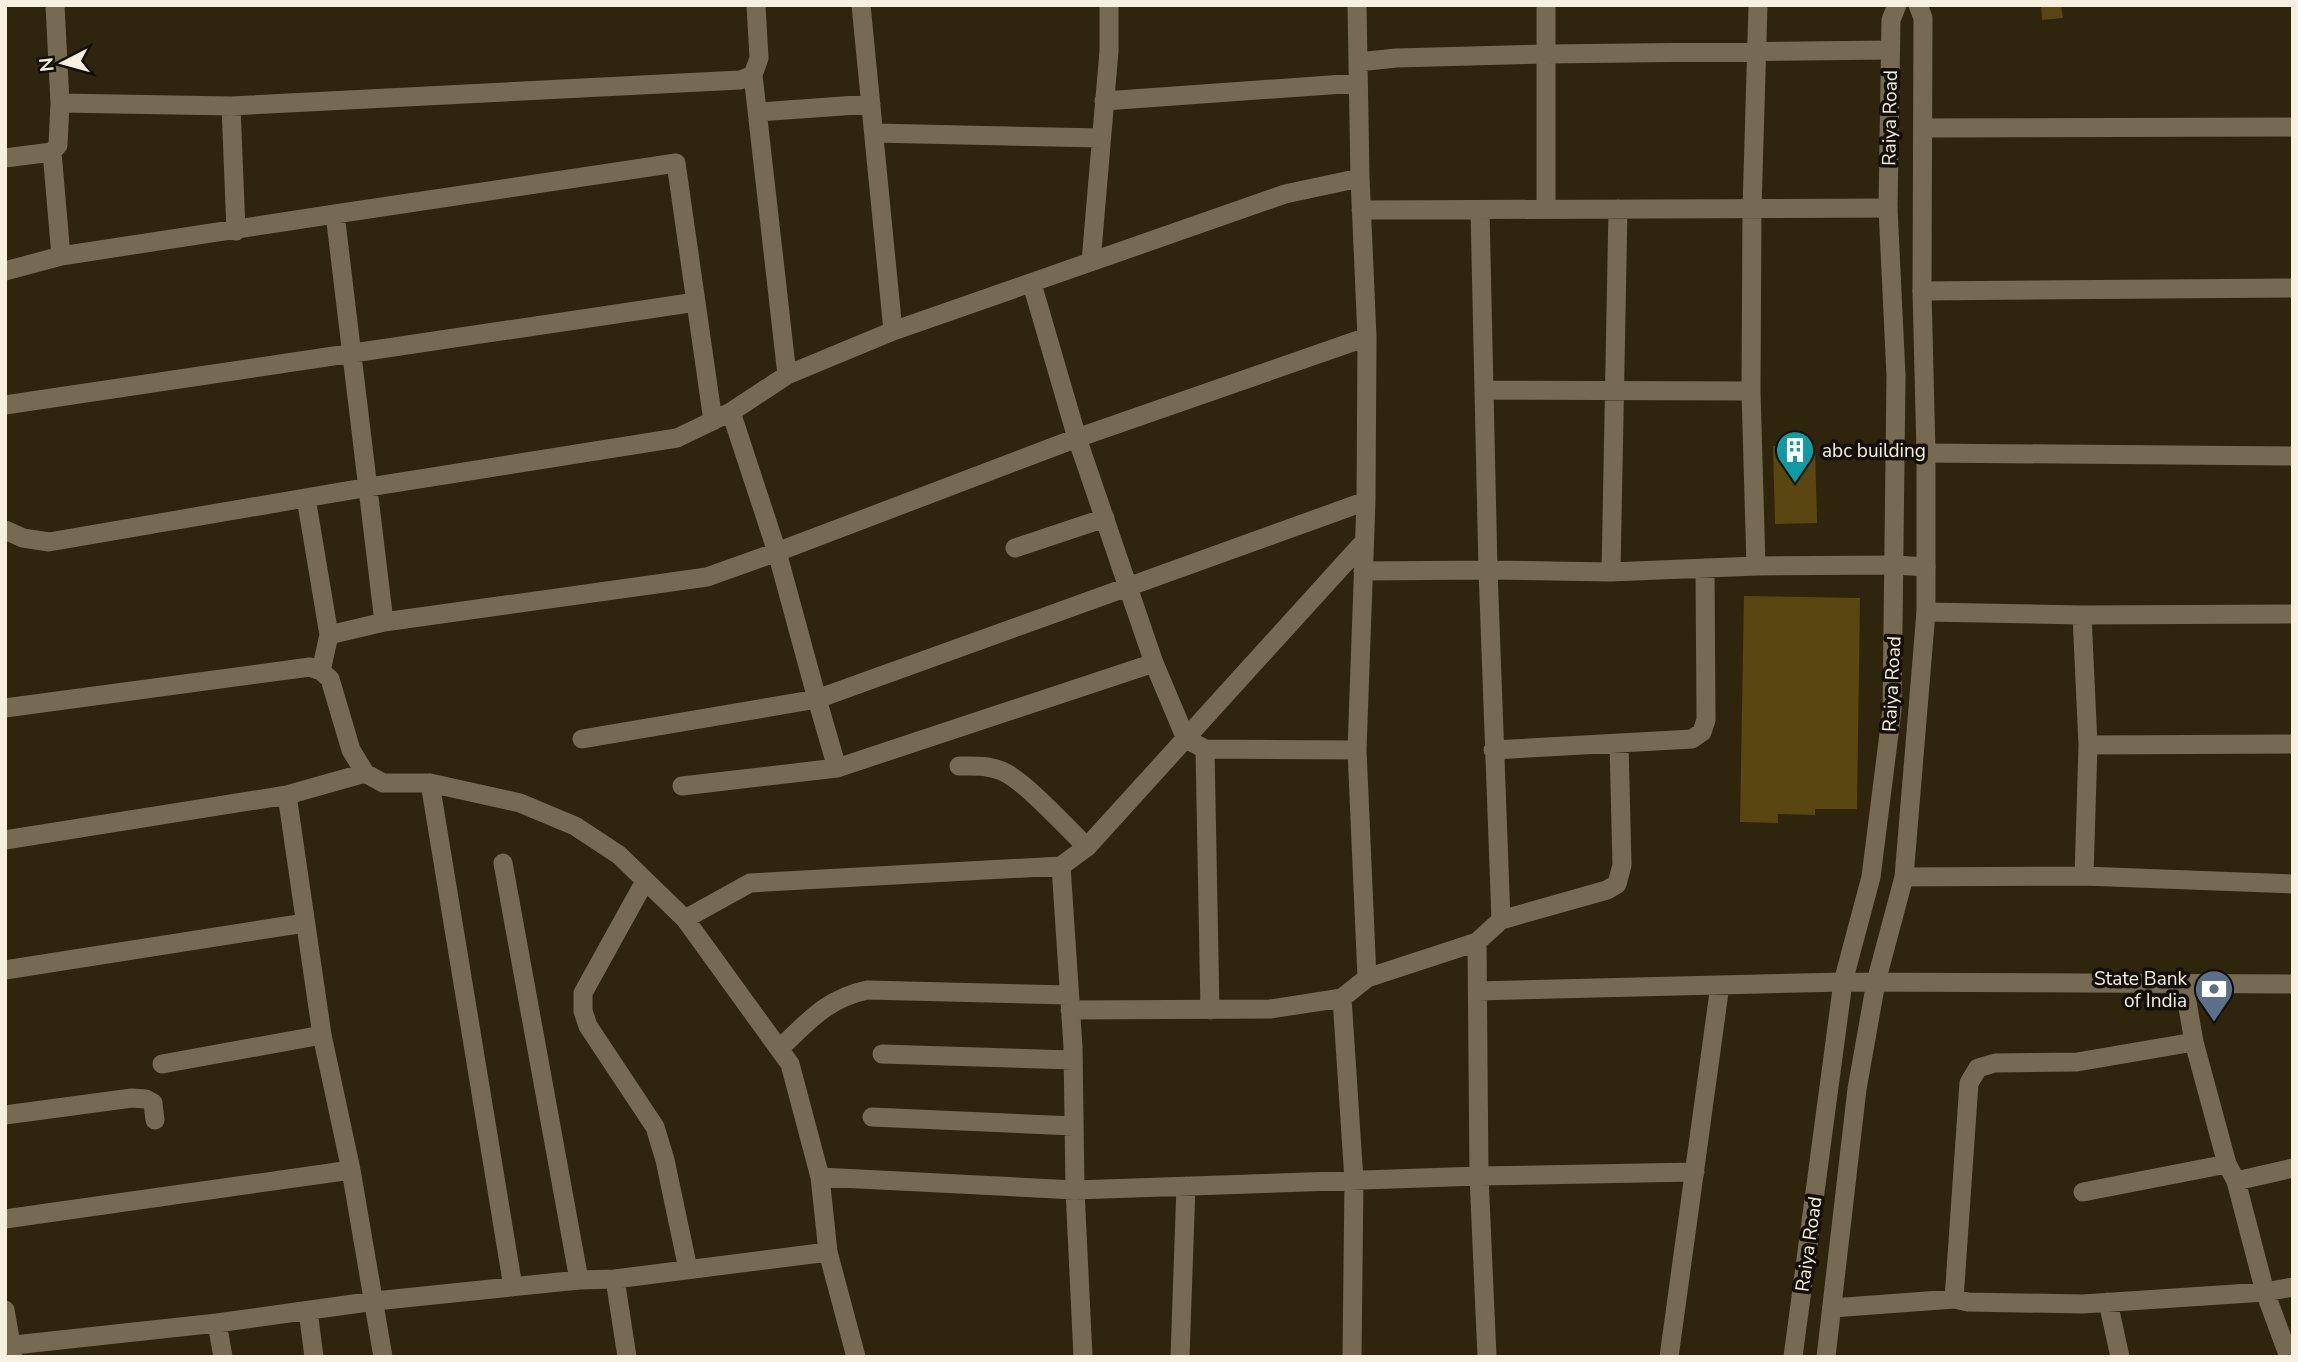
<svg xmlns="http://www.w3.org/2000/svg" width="2298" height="1362" font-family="'Nunito Sans',sans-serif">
  <rect width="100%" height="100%" fill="#2f250d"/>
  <!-- building -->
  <path fill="#594610" d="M 2041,5 L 2061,5 L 2063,18 L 2042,20 Z
    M 1815,445 L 1817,523 L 1775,524 L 1773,446 Z
    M 1744,596 L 1860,598 L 1857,809 L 1815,809 L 1815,815 L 1778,814 L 1778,823 L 1740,822 Z"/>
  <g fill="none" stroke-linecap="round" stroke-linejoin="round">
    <!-- minor -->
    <path stroke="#766b52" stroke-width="19" d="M 1357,5 L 1360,178
      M 1546,5 L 1546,209
      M 1358,62 L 1396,58 L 1546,54 L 1890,50
      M 753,75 L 787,375 L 893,331 L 861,5
      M 1104,101 L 1358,83
      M 60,103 L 231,106 L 740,80 L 753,75 L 759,58 L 756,5
      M 231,106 L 236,231
      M 758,112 L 871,104
      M 1925,128 L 2293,127
      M 874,133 L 1101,138
      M 52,152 L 61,256 L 335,214 L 384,622 L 329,635 L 321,671
      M 5,158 L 52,152 L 58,145 L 60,103 L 55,5
      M 1361,210 L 1888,208
      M 1480,210 L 1488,570 L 1501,920
      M 335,214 L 676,163 L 713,421
      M 1091,262 L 1109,51 L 1109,5
      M 5,271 L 61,256
      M 1032,284 L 1077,438 L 1154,663 L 1186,739 L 1205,749 L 1357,750
      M 1922,291 L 2293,288
      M 893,331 L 1285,194 L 1360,178 L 1367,337 L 1366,501 L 1357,750 L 1367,978
      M 787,375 L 731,412 L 777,552 L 1077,438 L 1367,337
      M 1484,390 L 1751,391
      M 5,405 L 696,302
      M 1926,453 L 2293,456
      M 306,498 L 329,635
      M 5,530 L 23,538 L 49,542 L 369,487 L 677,438 L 731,412
      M 1015,548 L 1105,518
      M 1756,566 L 1751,391 L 1752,209 L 1758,5
      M 1363,571 L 1488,570 L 1611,572 L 1756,566 L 1895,565 L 1926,567
      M 1611,572 L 1618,209
      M 1926,612 L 2082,615 L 2293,614
      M 2082,615 L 2088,745 L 2084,876
      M 384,622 L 707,577 L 777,552 L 817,699 L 1366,501
      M 5,708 L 310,667 L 321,671 L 330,679 L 351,750 L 365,773 L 383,783 L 430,783 L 520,803 L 575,826 L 619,855 L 685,919 L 790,1064 L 820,1177 L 828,1252 L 856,1357
      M 582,739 L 817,699 L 837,768
      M 2088,745 L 2293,744
      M 1205,749 L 1210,1010
      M 1493,750 L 1692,739 L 1702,732 L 1706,720 L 1705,568
      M 959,766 C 974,766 988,765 1002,771 C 1024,780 1068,829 1087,847
      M 365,773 L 287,795 L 322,1035 L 351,1170 L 383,1357
      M 430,783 L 513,1287
      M 682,786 L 837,768 L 1154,663
      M 5,840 L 287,795
      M 503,863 L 579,1280
      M 1904,877 L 2084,876 L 2293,884
      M 645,881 L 583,993 L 583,1011 L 588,1026 L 655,1127 L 665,1160 L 688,1269
      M 685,919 L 750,883 L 1061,866 L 1087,847 L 1363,543
      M 1477,942 L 1479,1176 L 1487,1357
      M 5,970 L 305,923
      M 2184,985 L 2194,1042 L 2227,1164 L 2236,1181 L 2265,1292 L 2289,1357
      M 1478,991 L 1843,982
      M 1342,998 L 1367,978 L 1477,942 L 1501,920 L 1607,890 L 1617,884 L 1622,865 L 1619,744
      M 1070,1010 L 1270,1009 L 1342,998 L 1354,1180 L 1352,1357
      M 779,1049 C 809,1021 826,999 867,990 L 1069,995
      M 882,1054 L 1073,1060
      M 162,1064 L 322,1035
      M 5,1115 L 132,1098 L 146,1099 L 153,1103 L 155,1120
      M 872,1117 L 1074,1126
      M 820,1177 L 1075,1190 L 1073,1047 L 1061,866
      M 2236,1181 L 2293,1168
      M 2083,1192 L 2227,1164
      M 5,1219 L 351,1170
      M 615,1279 L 627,1357
      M 1954,1299 L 1969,1083 L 1978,1068 L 1995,1063 L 2077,1062 L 2194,1042
      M 2108,1302 L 2120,1357
      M 1832,1308 L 1954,1299 L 1968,1302 L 2083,1304 L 2265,1292 L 2293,1287
      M 5,1310 L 13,1356
      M 308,1311 L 314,1357
      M 217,1323 L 223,1357
      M 5,1346 L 217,1323 L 375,1301 L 579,1280 L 615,1279 L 828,1252
      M 1083,1357 L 1075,1190 L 1479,1176 L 1695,1172
      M 1180,1357 L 1186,1186
      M 1669,1357 L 1720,985"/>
    <!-- tertiary -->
    <path stroke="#766b52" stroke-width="19" d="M 1843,982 L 2293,984
      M 1793,1357 L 1843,982 L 1871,877 L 1892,710 L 1896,376 L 1888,208 L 1891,20 L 1897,5
      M 1826,1357 L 1857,1089 L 1876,982 L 1904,877 L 1926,612 L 1926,453 L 1922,291 L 1923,18 L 1918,5"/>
  </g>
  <!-- icons -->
  <defs>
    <g id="building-pin" transform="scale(2.0125)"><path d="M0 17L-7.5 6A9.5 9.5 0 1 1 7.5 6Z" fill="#0f9aa8" stroke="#130f06"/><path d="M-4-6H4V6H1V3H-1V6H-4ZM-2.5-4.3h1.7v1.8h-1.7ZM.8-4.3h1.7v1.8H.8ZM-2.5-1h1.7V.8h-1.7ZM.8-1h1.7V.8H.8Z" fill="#fff"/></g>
    <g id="bank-pin" transform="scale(2.0125)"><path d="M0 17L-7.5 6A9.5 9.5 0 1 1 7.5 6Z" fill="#5c6f8a" stroke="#130f06"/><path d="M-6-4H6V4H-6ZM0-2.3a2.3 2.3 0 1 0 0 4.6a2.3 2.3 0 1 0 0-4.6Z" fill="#fff"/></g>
  </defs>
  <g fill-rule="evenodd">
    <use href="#building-pin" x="1795" y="450"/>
    <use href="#bank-pin" x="2214" y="989"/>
  </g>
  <g text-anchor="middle" stroke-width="7" stroke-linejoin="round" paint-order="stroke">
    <!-- street labels -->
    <g font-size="19" fill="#f6f0e1" stroke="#130f06">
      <text transform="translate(1889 118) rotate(-89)" y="7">Raiya Road</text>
      <text transform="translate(1891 684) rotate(-87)" y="7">Raiya Road</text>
      <text transform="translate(1808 1244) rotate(-82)" y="7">Raiya Road</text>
    </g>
    <!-- poi labels -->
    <g font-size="19" fill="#f6f0e1" stroke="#130f06" text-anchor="start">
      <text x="1822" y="457">abc building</text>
      <text x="2187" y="985" text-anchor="end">State Bank<tspan x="2187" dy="22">of India</tspan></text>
    </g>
  </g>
  <!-- border -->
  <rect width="2298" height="1362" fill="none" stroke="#f6f0e1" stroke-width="14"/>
  <!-- north arrow -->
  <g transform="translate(63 63) rotate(264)" stroke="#130f06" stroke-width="5" paint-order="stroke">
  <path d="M0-5L12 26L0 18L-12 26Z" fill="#f6f0e1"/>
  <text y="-10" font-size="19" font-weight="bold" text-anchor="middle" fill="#f6f0e1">N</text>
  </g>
</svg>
